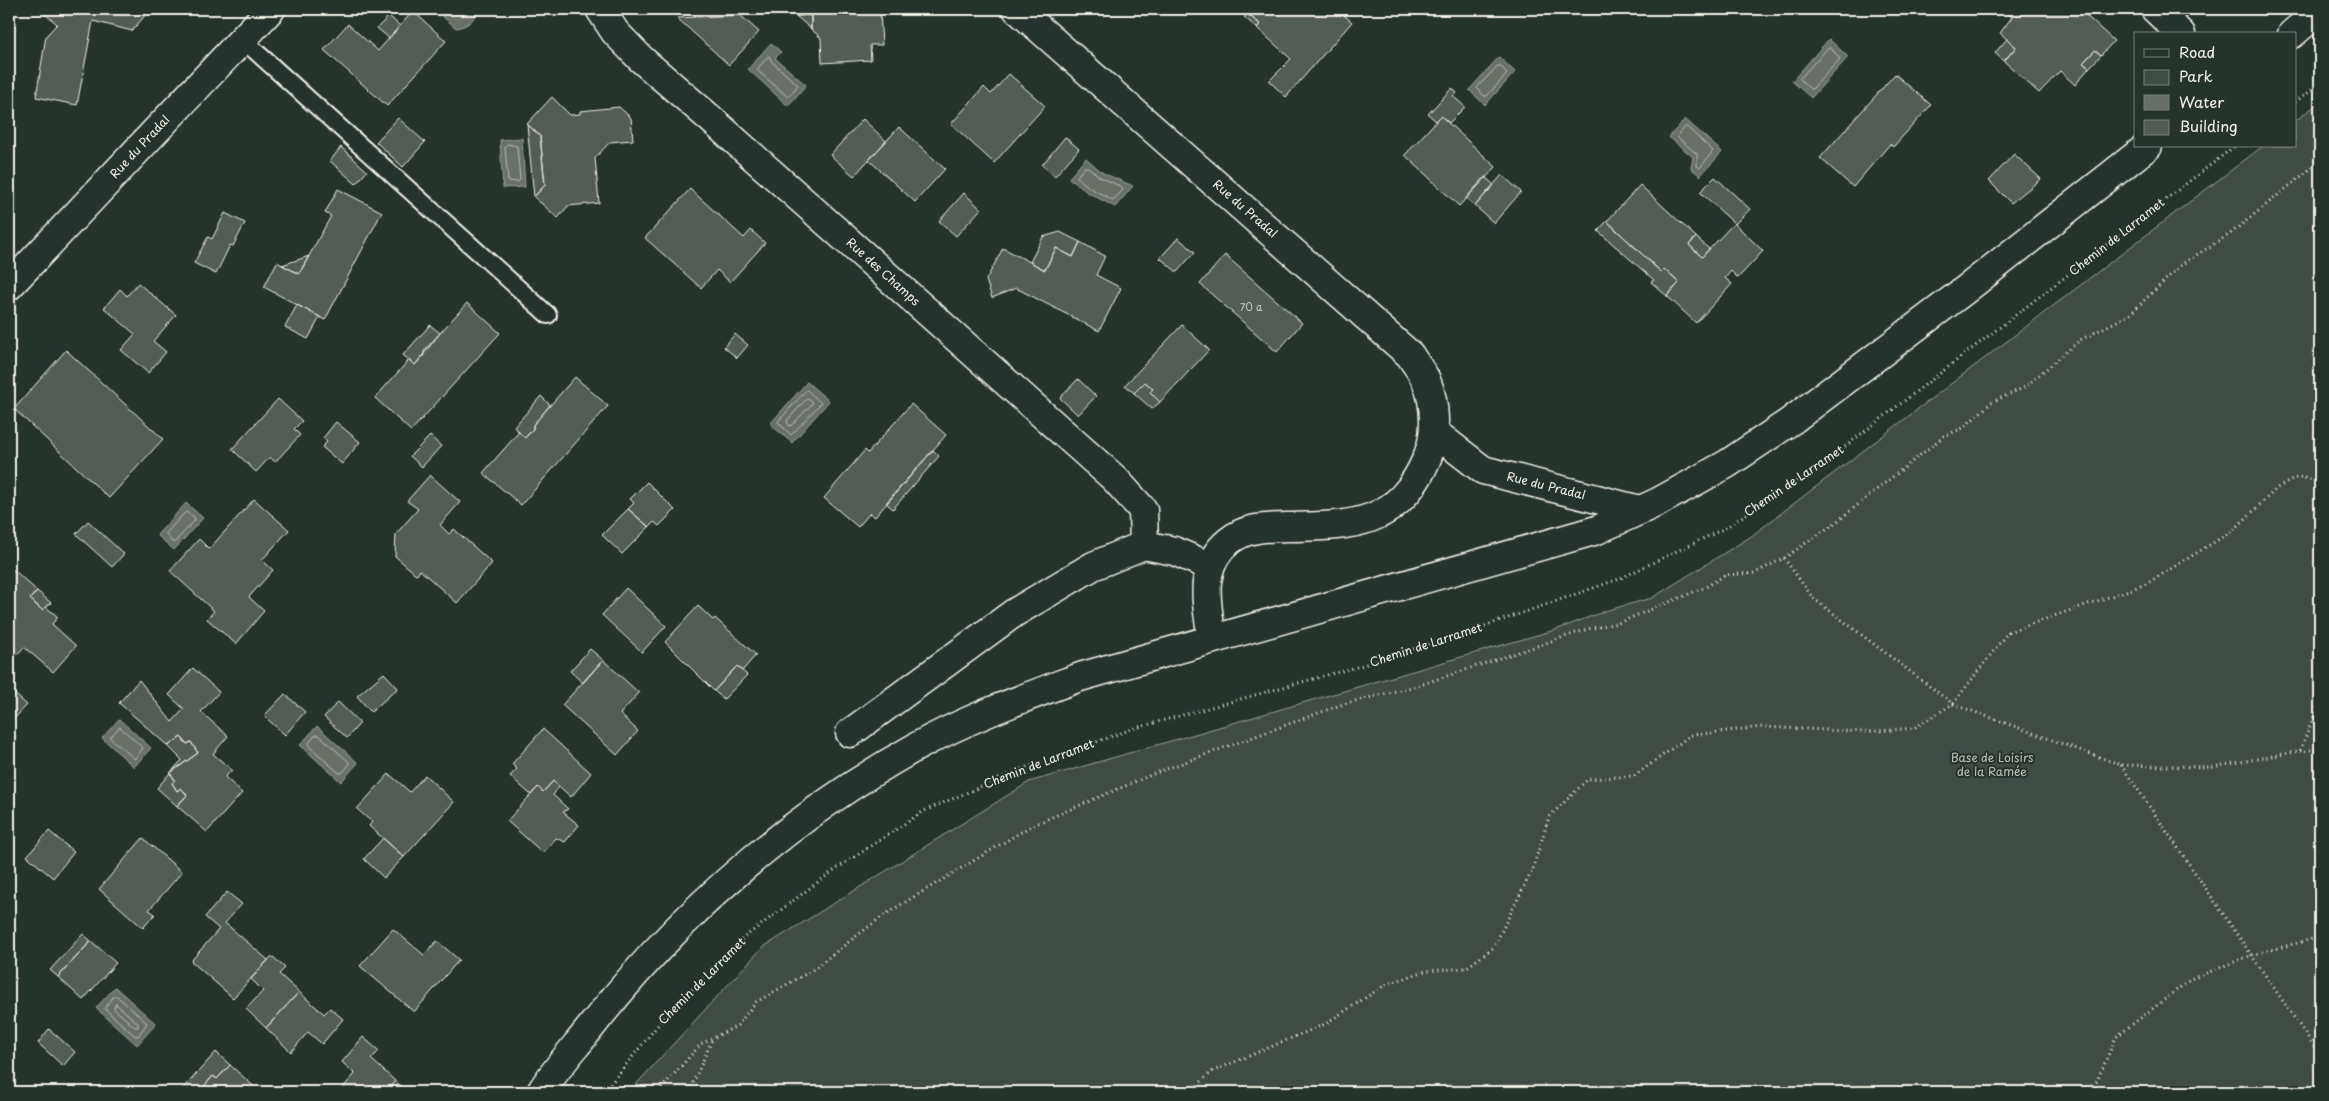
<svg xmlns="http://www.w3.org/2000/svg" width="2329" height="1101" font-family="'Playpen Sans',sans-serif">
  <rect width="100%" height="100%" fill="#26332d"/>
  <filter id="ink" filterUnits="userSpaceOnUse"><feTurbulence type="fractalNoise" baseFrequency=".02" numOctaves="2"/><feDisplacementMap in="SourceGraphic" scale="10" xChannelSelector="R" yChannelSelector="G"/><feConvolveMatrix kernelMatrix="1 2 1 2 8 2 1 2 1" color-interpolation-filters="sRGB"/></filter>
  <g filter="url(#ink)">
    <!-- green -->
    <path fill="#414b45" stroke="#9a9e96" d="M 2320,102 L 2320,1092 L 629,1092 L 762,948 L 1029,782 L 1558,629 L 1608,610 L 1652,598 L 1750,537 L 2263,146 L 2295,146 L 2295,121 Z"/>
    <!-- water -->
    <path fill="#676f68" stroke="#9fa39b" d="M 434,9 L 479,9 C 475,19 467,27 456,28 Z
      M 1829,39 L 1848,57 L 1811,98 L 1792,81 Z
      M 771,43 L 781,52 L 775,58 L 806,85 L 788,106 L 748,69 Z
      M 1499,57 L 1515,72 L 1485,105 L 1469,90 Z
      M 1685,119 L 1722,152 L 1700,176 L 1691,168 L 1693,157 L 1669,137 Z
      M 522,138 L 525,187 L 503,188 L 500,140 Z
      M 1086,158 L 1103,173 L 1133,186 L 1115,207 L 1087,192 L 1069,178 Z
      M 807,382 L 829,401 L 792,443 L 770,424 Z
      M 186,503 L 203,518 L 174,550 L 157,535 Z
      M 119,719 L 151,748 L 134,767 L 102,738 Z
      M 317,726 L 358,763 L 341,782 L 300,745 Z
      M 115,987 L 156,1024 L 137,1045 L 96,1008 Z"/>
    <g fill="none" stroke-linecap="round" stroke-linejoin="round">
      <!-- shore -->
      <path stroke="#bcbdb5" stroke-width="1" d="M 1828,48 L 1831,48 L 1840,59 L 1812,89 L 1810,89 L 1800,79 Z
        M 769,56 L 772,62 L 798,85 L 788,97 L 757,70 Z
        M 1498,66 L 1501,66 L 1507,74 L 1487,96 L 1484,96 L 1477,88 Z
        M 1687,127 L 1713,151 L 1700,168 L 1697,166 L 1697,154 L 1677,137 L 1684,128 Z
        M 508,144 L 517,146 L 520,180 L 518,182 L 508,181 L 505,147 Z
        M 1085,167 L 1088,167 L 1100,177 L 1122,187 L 1123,190 L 1113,200 L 1090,188 L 1077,177 Z
        M 807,390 L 821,403 L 791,435 L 778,422 Z
        M 807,399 L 812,401 L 812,404 L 792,425 L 789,426 L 787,421 Z
        M 186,512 L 194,517 L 195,520 L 175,542 L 172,542 L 166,534 Z
        M 120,727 L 143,748 L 135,759 L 110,738 Z
        M 316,735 L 319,735 L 349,762 L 349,765 L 342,773 L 339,773 L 309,746 L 309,743 Z
        M 114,996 L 117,996 L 147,1023 L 138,1036 L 135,1036 L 105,1009 Z
        M 116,1004 L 138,1023 L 138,1027 L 135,1027 L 114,1009 Z"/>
    </g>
    <!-- building -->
    <path fill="#525c55" stroke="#f4f1e8" d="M 39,9 L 142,9 L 147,13 L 132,31 L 93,21 L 77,105 L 36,97 L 46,36 L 57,24 Z
      M 789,9 L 868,9 L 868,12 L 880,11 L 882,45 L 870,45 L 871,60 L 822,63 L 821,38 L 811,29 L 811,15 L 796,16 Z
      M 1242,9 L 1252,9 L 1247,14 Z
      M 1252,9 L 1337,9 L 1352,22 L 1286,97 L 1269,81 L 1291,59 L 1257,28 L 1260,24 L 1247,14 Z
      M 2002,9 L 2074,9 L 2076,11 L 2079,9 L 2114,41 L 2101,55 L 2095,50 L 2083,63 L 2089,68 L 2075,85 L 2060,71 L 2039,93 L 2004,61 L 2016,47 L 2000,33 L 2012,17 Z
      M 413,11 L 446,41 L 387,106 L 324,50 L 348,24 L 378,51 Z
      M 1247,14 L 1260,24 L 1257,28 L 1244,17 Z
      M 740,15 L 759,32 L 729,65 L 677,18 Z
      M 811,15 L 811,29 L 796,16 Z
      M 389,16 L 400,26 L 389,38 L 377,28 Z
      M 2007,39 L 2016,47 L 2004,61 L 1995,53 Z
      M 2095,50 L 2101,55 L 2089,68 L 2083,63 Z
      M 1009,74 L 1045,106 L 994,163 L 951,124 L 984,87 L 991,94 Z
      M 1895,74 L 1931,105 L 1893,147 L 1890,144 L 1853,187 L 1820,158 Z
      M 1452,88 L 1457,93 L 1453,96 L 1465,107 L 1449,123 L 1441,116 L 1436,121 L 1428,114 Z
      M 552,97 L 570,115 L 580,114 L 580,111 L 619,107 L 631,118 L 633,140 L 610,142 L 595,158 L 599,203 L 568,206 L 558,218 L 534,197 L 545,185 L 540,136 L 527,124 Z
      M 1441,116 L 1496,167 L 1459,206 L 1405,155 Z
      M 398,118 L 425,142 L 403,167 L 376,142 Z
      M 863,119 L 886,141 L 854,176 L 830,155 Z
      M 527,124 L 540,136 L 545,185 L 534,197 Z
      M 899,127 L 945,169 L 915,202 L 869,160 Z
      M 1065,137 L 1079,149 L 1055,176 L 1042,165 Z
      M 341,147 L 367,171 L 356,184 L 330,161 Z
      M 2014,154 L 2041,179 L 2011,203 L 1989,181 Z
      M 1502,175 L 1521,192 L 1494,223 L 1475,206 Z
      M 1485,177 L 1494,185 L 1475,206 L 1466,198 Z
      M 1715,177 L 1750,209 L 1735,224 L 1700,192 Z
      M 1640,185 L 1696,237 L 1689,245 L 1702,257 L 1734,223 L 1763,251 L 1738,278 L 1731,271 L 1725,278 L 1732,284 L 1696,323 L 1667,296 L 1679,283 L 1664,269 L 1661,272 L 1607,221 Z
      M 338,189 L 382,212 L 325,320 L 264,287 L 277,262 L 299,274 L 331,216 L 325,213 Z
      M 690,189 L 744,238 L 751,230 L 765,243 L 730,282 L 717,270 L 701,288 L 645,238 Z
      M 964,193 L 981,209 L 956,236 L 939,221 Z
      M 225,213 L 245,223 L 233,246 L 230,245 L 216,274 L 194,263 L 208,237 L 212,239 Z
      M 1607,221 L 1661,272 L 1664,269 L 1679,283 L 1667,296 L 1651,282 L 1654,280 L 1598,231 Z
      M 1060,232 L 1080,242 L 1073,257 L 1056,248 L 1045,270 L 1030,262 L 1043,237 Z
      M 1696,237 L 1709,249 L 1702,257 L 1689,245 Z
      M 1178,238 L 1195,252 L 1177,272 L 1160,258 Z
      M 1080,242 L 1105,256 L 1096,275 L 1121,288 L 1099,331 L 1016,288 L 992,298 L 986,280 L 1003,248 L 1045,270 L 1056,248 L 1073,257 Z
      M 1225,255 L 1302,323 L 1277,352 L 1200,284 Z
      M 309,256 L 299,274 L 282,265 Z
      M 138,283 L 176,315 L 153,341 L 166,352 L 148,373 L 121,350 L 135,334 L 104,308 L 120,289 L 127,296 Z
      M 467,303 L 500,333 L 411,431 L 375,398 L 409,360 L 415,365 L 424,355 L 424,351 Z
      M 297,305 L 320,317 L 308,339 L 285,327 Z
      M 430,325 L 440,333 L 415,365 L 403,355 Z
      M 1182,325 L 1209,350 L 1160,402 L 1150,392 L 1153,389 L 1145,382 L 1134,393 L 1125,385 Z
      M 735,334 L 748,345 L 737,358 L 724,347 Z
      M 66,350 L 163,439 L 109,498 L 14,409 Z
      M 575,377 L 608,406 L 521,505 L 483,473 L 519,432 L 525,438 L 533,429 L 533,425 Z
      M 1078,379 L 1096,396 L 1078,415 L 1060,398 Z
      M 1145,382 L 1153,389 L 1150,392 L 1160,402 L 1152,409 L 1134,393 Z
      M 541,396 L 550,405 L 533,425 L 533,429 L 525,438 L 514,427 Z
      M 278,399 L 302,421 L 294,429 L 300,435 L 275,462 L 270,457 L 256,472 L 232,449 Z
      M 911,404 L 946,435 L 875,517 L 870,513 L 858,527 L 824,498 L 865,450 L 868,453 Z
      M 336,422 L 360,442 L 342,464 L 322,447 L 327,442 L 323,438 Z
      M 430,436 L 441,446 L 422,467 L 410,456 Z
      M 933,450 L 939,456 L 893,509 L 886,503 Z
      M 430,475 L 460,502 L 440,525 L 449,534 L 454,529 L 492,563 L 457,603 L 420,570 L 417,575 L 395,556 L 396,534 L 418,509 L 407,501 Z
      M 647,482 L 675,510 L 659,526 L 654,522 L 649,527 L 628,509 L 634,503 L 630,499 Z
      M 254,499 L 289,530 L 262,560 L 273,570 L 249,597 L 264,611 L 236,644 L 207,619 L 214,611 L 170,571 L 199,539 L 209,549 Z
      M 628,509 L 649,527 L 622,554 L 602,535 Z
      M 88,521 L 124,554 L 112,567 L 76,534 Z
      M 14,570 L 37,591 L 30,599 L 42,610 L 46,607 L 58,617 L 52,624 L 76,646 L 53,672 L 24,647 L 11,661 L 9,659 L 9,571 Z
      M 626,588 L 666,626 L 642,652 L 602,615 Z
      M 37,591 L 51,603 L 42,610 L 30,599 Z
      M 698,606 L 713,620 L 715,618 L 756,655 L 742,671 L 737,666 L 714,691 L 665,642 Z
      M 590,649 L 603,660 L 583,683 L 570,671 Z
      M 603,660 L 639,693 L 620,714 L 638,731 L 617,755 L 562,705 Z
      M 737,666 L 747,675 L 724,699 L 714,691 Z
      M 193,668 L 219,692 L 201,712 L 228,736 L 213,754 L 232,770 L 225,777 L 242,793 L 207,832 L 177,806 L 187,795 L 181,788 L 177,791 L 172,783 L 175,780 L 170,773 L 198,753 L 191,742 L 187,744 L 181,737 L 168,746 L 119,703 L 139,680 L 172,722 L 184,709 L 169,695 Z
      M 384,673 L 398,688 L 371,712 L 357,696 Z
      M 9,689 L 27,705 L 12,721 L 9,718 Z
      M 285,694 L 305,712 L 285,735 L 264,716 Z
      M 338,702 L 360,723 L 347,738 L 324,717 Z
      M 543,729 L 591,773 L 571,797 L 553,781 L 543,792 L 538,787 L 531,795 L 510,776 L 517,769 L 512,764 Z
      M 181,737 L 187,744 L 191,742 L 198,753 L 170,773 L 182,760 L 168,746 Z
      M 170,773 L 175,780 L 172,783 L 177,791 L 181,788 L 187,795 L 177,806 L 157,788 Z
      M 389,774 L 410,792 L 425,775 L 454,802 L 404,857 L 369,826 L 372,822 L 357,809 Z
      M 553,781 L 559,787 L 553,795 L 568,809 L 563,812 L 579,825 L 565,842 L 556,838 L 543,853 L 507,821 L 538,787 L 543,792 Z
      M 49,831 L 74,852 L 53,878 L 27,856 Z
      M 143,838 L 182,872 L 149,910 L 155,914 L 143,928 L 99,889 Z
      M 383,838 L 404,857 L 384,878 L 364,859 Z
      M 227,892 L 242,904 L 225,923 L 268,960 L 233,998 L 191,961 L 219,929 L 205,917 Z
      M 393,929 L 424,955 L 437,941 L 459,960 L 414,1012 L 360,966 Z
      M 83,934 L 91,941 L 58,977 L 50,970 Z
      M 91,941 L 116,963 L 83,1000 L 58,977 Z
      M 272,956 L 285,968 L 279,974 L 299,992 L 266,1028 L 246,1009 L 263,991 L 251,979 Z
      M 299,992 L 324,1014 L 330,1008 L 343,1019 L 322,1044 L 308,1032 L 291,1052 L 266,1028 Z
      M 49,1029 L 75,1052 L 63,1066 L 38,1043 Z
      M 363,1037 L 379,1051 L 371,1059 L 395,1081 L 385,1092 L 339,1092 L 355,1074 L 342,1062 Z
      M 216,1052 L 230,1065 L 217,1079 L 213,1076 L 199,1092 L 180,1092 Z
      M 230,1065 L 260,1092 L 199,1092 L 213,1076 L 217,1079 Z
      M 395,1081 L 409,1092 L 385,1092 Z"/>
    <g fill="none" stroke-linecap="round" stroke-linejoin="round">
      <!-- lane casing -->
      <g stroke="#f4f1e8" stroke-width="20">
        <path id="lane" d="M 242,39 L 548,315"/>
      </g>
      <!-- street casing -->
      <g stroke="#f4f1e8" stroke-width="31">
        <path id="street" d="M 600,9 L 615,32 L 641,59 L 712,120 L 1115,479 L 1143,510 L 1144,545
          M 1017,9 L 1410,355 C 1415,363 1422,372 1426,380 C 1436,404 1437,435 1427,458 C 1398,527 1351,526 1286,527 C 1265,528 1246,527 1229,541 C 1197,567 1207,604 1212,639
          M 2155,9 L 2181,34
          M 9,286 L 271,9
          M 1434,432 L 1483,470 L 1640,510
          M 850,733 L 1014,613 L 1093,566 L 1144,545 L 1174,551 L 1209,566"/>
      </g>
      <!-- secondary casing -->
      <g stroke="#f4f1e8" stroke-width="31">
        <path id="secondary" d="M 2292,34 L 2320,10
          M 541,1092 C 554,1071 571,1052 587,1032 C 677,916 787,819 916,747 C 968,718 1024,698 1080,677 L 1597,530 L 1658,502 L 1727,464 L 1791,421 L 1965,290 L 2148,146"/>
      </g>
      <!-- path -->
      <path stroke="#f4f1e8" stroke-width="3" stroke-dasharray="1 4" stroke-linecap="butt" d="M 2295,102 L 2320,84
        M 1784,558 L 1813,598 L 1953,704 L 2121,765 L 2213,767 L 2300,751 L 2320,701
        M 2300,751 L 2320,749
        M 2121,765 L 2320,1055
        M 604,1092 L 662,1020 L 742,939 L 833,871 L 924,811 L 1022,769 L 1132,729 L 1360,666 L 1491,624 L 1619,579 L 1725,528 L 1821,465 L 2235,146
        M 658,1092 L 701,1044 L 737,1026 L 756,1002 L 811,971 L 884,915 L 1031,826 L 1158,772 L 1343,704 L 1417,686 L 1588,629 L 1618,623 L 1706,587 L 1725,575 L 1755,573 L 1784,558 L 1835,523 L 1944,436 L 1963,428 L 1992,402 L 2025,387 L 2080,340 L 2129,315 L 2182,264 L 2230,234 L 2320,161
        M 689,1092 L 713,1038
        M 1190,1092 L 1213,1071 L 1325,1024 L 1385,985 L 1425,971 L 1466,968 L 1493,948 L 1532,871 L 1549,817 L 1588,779 L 1634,776 L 1691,735 L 1763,727 L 1866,732 L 1914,728 L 1953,704 L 2008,632 L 2146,584 L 2234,530 L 2277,488 L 2298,477 L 2320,481
        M 2085,1092 L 2097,1081 L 2116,1037 L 2191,979 L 2252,955 L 2320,937"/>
      <!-- lane -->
      <use href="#lane" stroke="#26332d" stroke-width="16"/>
      <!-- street -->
      <use href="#street" stroke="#26332d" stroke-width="28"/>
      <!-- secondary -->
      <use href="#secondary" stroke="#26332d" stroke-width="28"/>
    </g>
  </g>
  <g text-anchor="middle" stroke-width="4" stroke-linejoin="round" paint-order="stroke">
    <!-- number labels -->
    <g font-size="10" fill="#ccccc3">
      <text x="1251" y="311">70 a</text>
    </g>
    <!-- street labels -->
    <g font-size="12" fill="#f4f1e8" stroke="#26332d">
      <text transform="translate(140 147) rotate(-47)" y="4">Rue du Pradal</text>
      <text transform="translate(1245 209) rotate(41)" y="4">Rue du Pradal</text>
      <text transform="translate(2117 237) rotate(-38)" y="4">Chemin de Larramet</text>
      <text transform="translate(883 272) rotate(42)" y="4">Rue des Champs</text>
      <text transform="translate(1794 481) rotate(-34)" y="4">Chemin de Larramet</text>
      <text transform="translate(1546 486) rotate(14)" y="4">Rue du Pradal</text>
      <text transform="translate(1426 645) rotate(-18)" y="4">Chemin de Larramet</text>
      <text transform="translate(1039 764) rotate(-21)" y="4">Chemin de Larramet</text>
      <text transform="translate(702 981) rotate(-45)" y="4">Chemin de Larramet</text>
    </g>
    <!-- park labels -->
    <g font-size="12" fill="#bebfb7" stroke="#26332d">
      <text x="1992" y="762">Base de Loisirs<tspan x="1992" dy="14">de la Ramée</tspan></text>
    </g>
  </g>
  <!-- margin -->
  <rect width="2329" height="1101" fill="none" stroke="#26332d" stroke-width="30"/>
  <rect x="15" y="15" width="2299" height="1071" fill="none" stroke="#f4f1e8" stroke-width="2" filter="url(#ink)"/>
  <!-- legend -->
  <rect x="2134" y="32" width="162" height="115" fill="#26332d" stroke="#787f78"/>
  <rect x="2144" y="49" width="25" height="8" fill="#26332d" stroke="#787f78"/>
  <text x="2179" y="58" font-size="15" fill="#f4f1e8">Road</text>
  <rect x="2144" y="70" width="25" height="15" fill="#414b45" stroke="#787f78"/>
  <text x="2179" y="82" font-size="15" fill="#f4f1e8">Park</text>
  <rect x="2144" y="95" width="25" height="15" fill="#676f68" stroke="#787f78"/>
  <text x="2179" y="108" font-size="15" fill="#f4f1e8">Water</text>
  <rect x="2144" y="120" width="25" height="15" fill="#525c55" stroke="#787f78"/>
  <text x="2179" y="132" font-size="15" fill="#f4f1e8">Building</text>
</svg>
